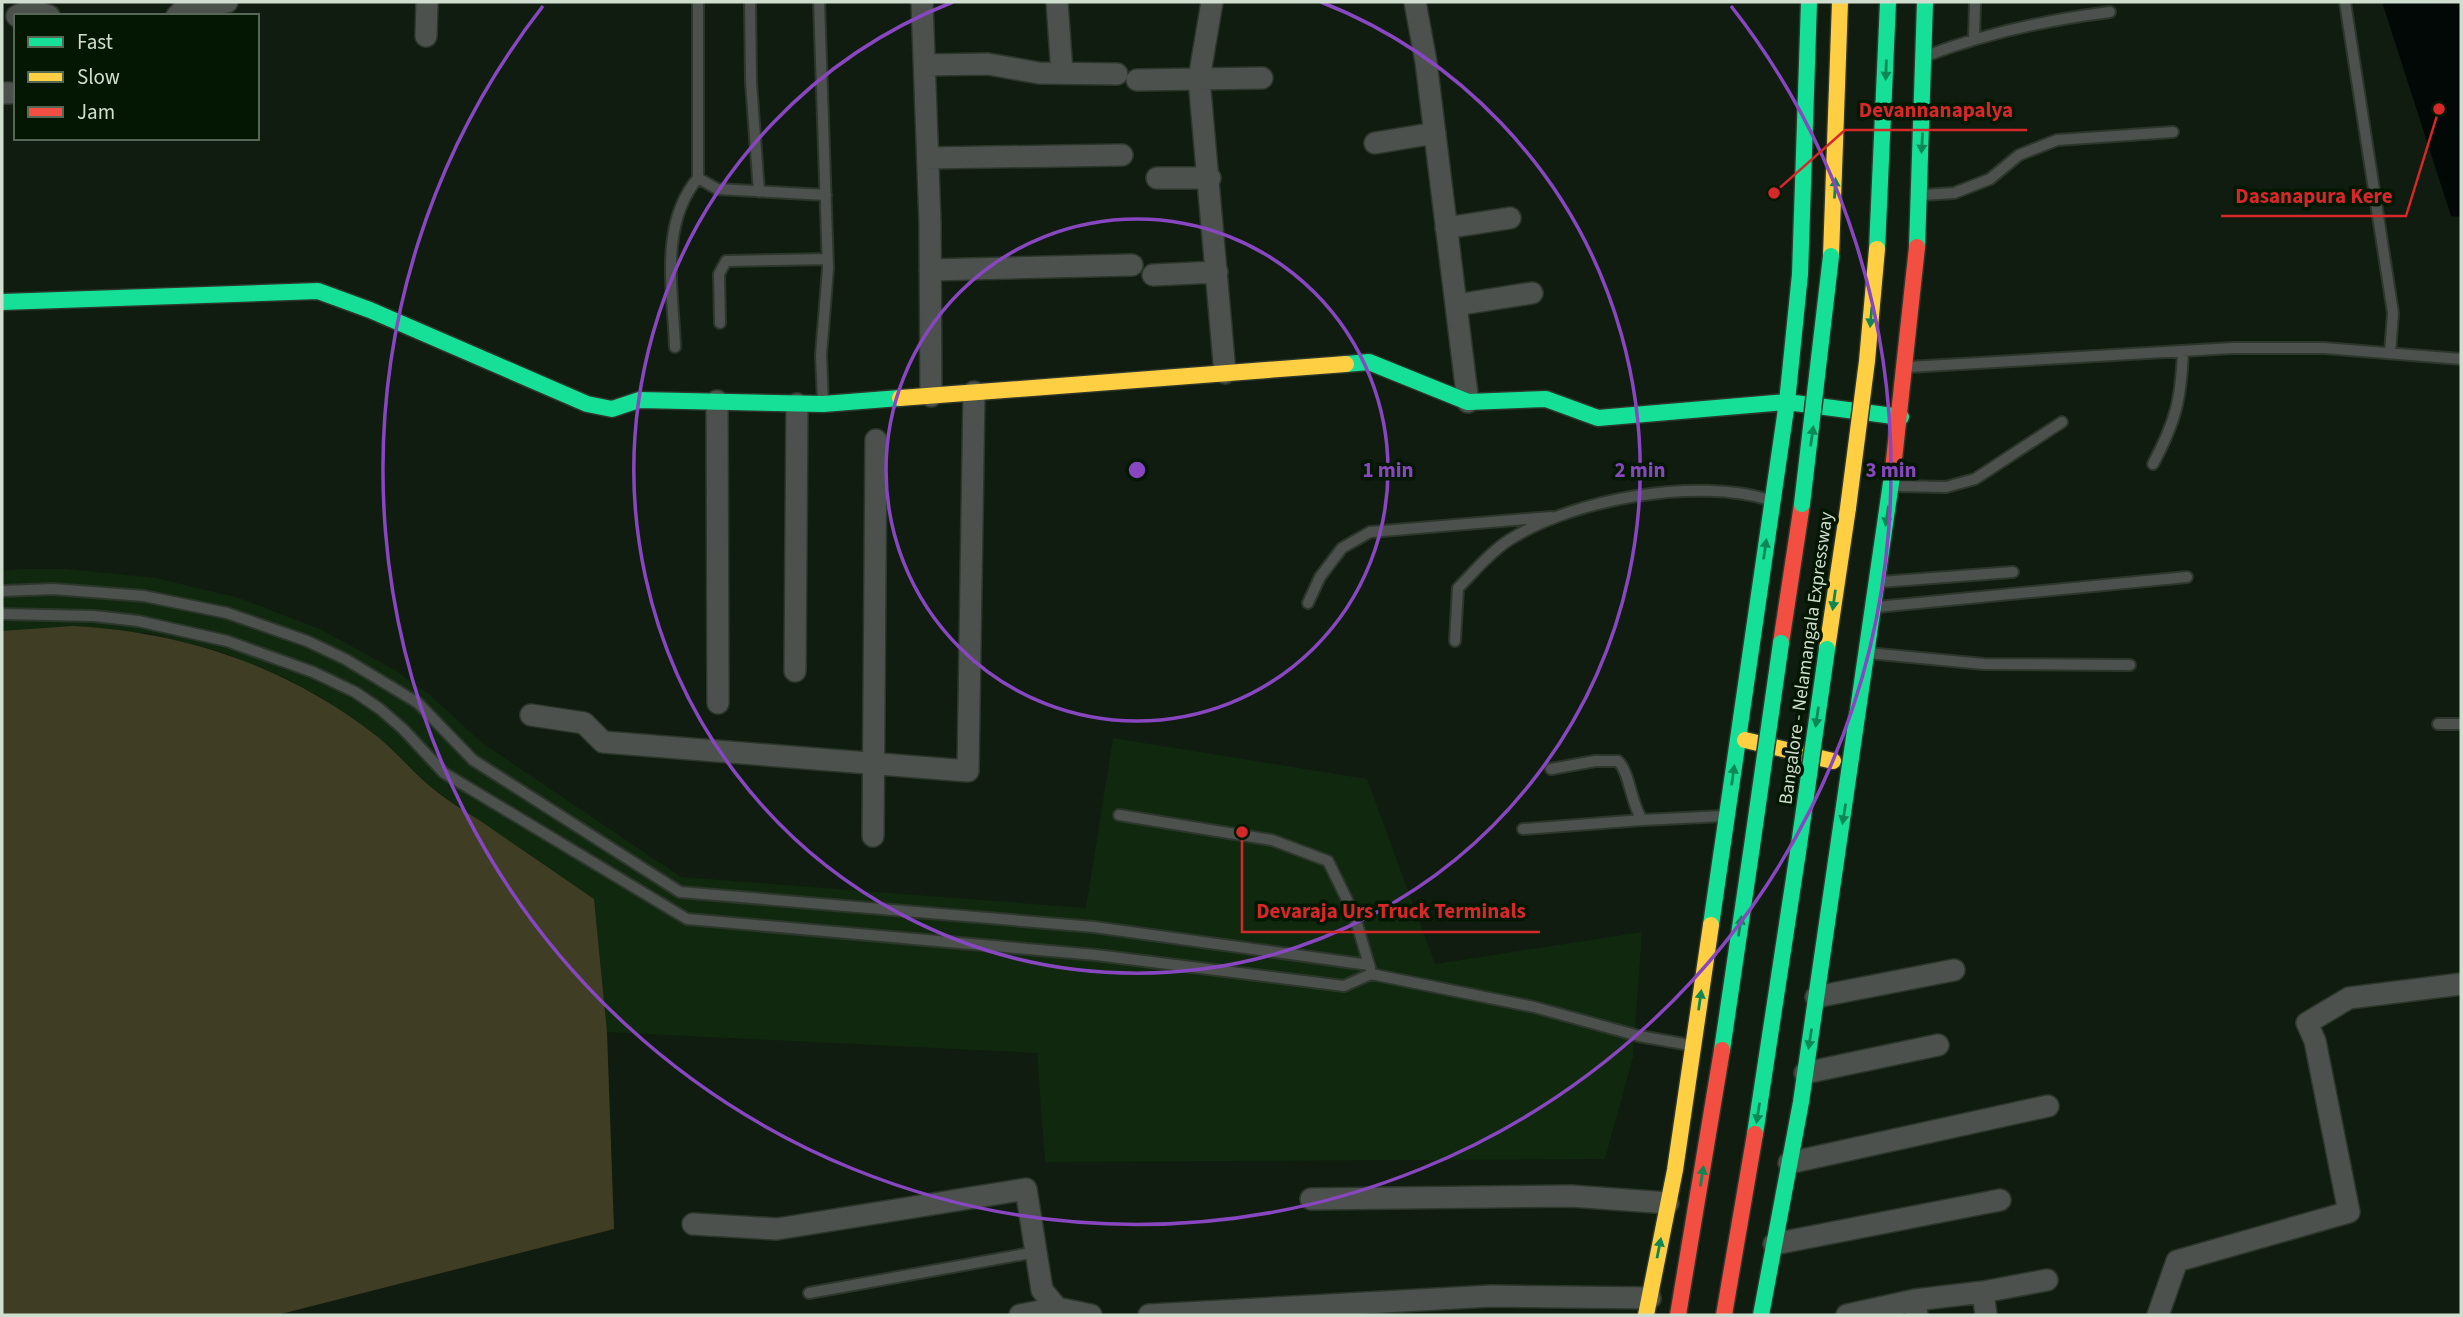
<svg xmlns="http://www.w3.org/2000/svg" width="2463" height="1317" font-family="'Source Sans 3',sans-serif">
  <rect width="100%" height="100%" fill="#101c0f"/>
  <!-- built -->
  <path fill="#0f280e" d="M 23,569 L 67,569 L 156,578 L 239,598 L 320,629 L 395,670 L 430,695 L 482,743 L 681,877 L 1086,908 L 1113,738 L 1367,779 L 1435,964 L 1642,932 L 1633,1057 L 1605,1159 L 1045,1162 L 1037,1053 L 607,1032 L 594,899 L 432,788 L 379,738 L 319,696 L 287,679 L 219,651 L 147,633 L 2,631 L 2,571 Z"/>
  <!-- green -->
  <path fill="#3f3e25" d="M 73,626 C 186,632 289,667 378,737 C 397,753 413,772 432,788 C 448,801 467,812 485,824 C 521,849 558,874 594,899 L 607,1032 L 614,1229 L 277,1315 L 2,1315 L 2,631 Z"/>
  <!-- water -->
  <path fill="#010806" d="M 2382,2 L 2461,2 L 2461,217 L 2451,216 Z"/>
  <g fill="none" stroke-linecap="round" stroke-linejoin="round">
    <!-- lane casing -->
    <g stroke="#2c362b" stroke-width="14">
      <path id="lane" d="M 698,2 L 698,178 L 717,189 L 826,195
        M 750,2 L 751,82 L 759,192
        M 819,2 L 828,268 L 821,355 L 823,402
        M 2345,2 L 2393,313 L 2390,353
        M 1974,39 L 1975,2
        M 1926,56 C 1986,33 2046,20 2110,12
        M 1922,195 L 1954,193 L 1990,179 L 2019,155 L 2057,140 L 2173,132
        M 720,323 L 719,274 L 726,261 L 827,259
        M 675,347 C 673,291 659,224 698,178
        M 1909,367 L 2233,348 L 2324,348 L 2461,359
        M 2153,464 C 2176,421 2181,399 2183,351
        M 1894,486 L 1946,487 L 1975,479 L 2062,422
        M 1880,582 L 2013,572
        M 2,591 L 53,589 L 144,596 L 227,613 L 307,641 L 345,659 L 418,703 L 473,760 L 680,892 L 1094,927 L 1369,965
        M 1308,603 L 1320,577 L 1342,548 L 1370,532 L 1551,517
        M 1877,607 L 2187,577
        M 2,614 L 94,616 L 138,621 L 227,641 L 313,672 L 355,692 L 380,709 L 403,729 L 444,773 L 687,919 L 1096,955 L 1344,986 L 1371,974 L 1534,1007 L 1639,1036 L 1690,1045
        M 1455,641 L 1458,588 C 1474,572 1489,553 1509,540 C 1573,499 1697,477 1770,500
        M 1868,653 L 1984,664 L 2130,665
        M 2438,724 L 2461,724
        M 1551,769 L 1595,761 L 1618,761 C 1630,773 1630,801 1642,820 L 1724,816
        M 1119,815 L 1272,840 L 1328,861 L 1354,914 L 1370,968
        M 1523,829 L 1642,820
        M 809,1293 L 1036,1252"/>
    </g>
    <!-- street casing -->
    <g stroke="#2c362b" stroke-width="24">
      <path id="street" d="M 922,2 L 930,223 L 931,396
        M 1057,2 L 1062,73
        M 1212,2 L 1199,79 L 1225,373
        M 1415,2 L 1426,62 L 1468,402
        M 17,16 L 31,9 L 49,16
        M 177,16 L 184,9 L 227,2
        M 426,36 L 427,2
        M 925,65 L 988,64 L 1039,73 L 1117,74
        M 1137,80 L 1262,78
        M 2,93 L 10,93
        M 1375,143 L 1435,133
        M 928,158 L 1122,155
        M 1157,178 L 1210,178
        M 1446,228 L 1510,218
        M 930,270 L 1132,265
        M 1153,275 L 1217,272
        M 1456,305 L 1532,293
        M 717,401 L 718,703
        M 795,671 L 797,404
        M 531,715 L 584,723 L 603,742 L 968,771 L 974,392
        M 873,836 L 876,440
        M 1816,997 L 1954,970
        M 1805,1073 L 1938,1045
        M 1789,1163 L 2048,1106
        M 1311,1199 L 1571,1196 L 1668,1203
        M 693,1224 L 777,1229 L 1026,1189 L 1042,1290 L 1057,1308 L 1091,1315
        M 1774,1244 L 2000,1200
        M 1983,1292 L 2047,1280
        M 1020,1315 L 1057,1308
        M 1149,1315 L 1491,1296 L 1650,1298
        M 1847,1315 L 1915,1300
        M 1917,1315 L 1915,1300 L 1983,1292 L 1986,1315
        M 2158,1315 L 2177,1261 L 2349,1212 L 2315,1041 L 2307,1023 L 2349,998 L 2461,984"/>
    </g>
    <!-- fast casing -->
    <g stroke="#2c362b" stroke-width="19">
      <path id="fast" d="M 1917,247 L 1925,2
        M 1877,249 L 1888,2
        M 2,302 L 318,291 L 370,310 L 587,404 L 612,409 L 639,400 L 823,404 L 900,398
        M 1346,364 L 1369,362 L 1468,402 L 1546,399 L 1598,418 L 1787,402 L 1901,417
        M 1711,925 L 1787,402 L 1800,274 L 1809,2
        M 1722,1050 L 1752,846
        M 1755,1134 L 1798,852
        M 1761,1315 L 1801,1102 L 1893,469"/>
    </g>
    <!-- slow casing -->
    <g stroke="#2c362b" stroke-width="19">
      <path id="slow" d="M 1831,256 L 1840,2
        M 900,398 L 1346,364
        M 1827,649 L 1848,508
        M 1745,740 L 1833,761
        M 1646,1315 L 1675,1170 L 1711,925"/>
    </g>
    <!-- jam casing -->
    <g stroke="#2c362b" stroke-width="19">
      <path id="jam" d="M 1893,469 L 1917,247
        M 1781,643 L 1802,504
        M 1678,1315 L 1722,1050
        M 1724,1315 L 1755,1134"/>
    </g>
    <!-- lane -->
    <use href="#lane" stroke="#4c514d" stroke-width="10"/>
    <!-- street -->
    <use href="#street" stroke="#4c514d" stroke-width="21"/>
    <!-- fast -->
    <use href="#fast" stroke="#16e098" stroke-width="16"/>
    <!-- slow -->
    <use href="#slow" stroke="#ffcf43" stroke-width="16"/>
    <!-- jam -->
    <use href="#jam" stroke="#f24e42" stroke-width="16"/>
    <!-- fast-bridge casing -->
    <g stroke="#2c362b" stroke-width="19" stroke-linecap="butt">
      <path id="fast-bridge" d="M 1802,504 L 1831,256
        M 1752,846 L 1781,643
        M 1798,852 L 1827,649"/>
    </g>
    <!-- slow-bridge casing -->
    <g stroke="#2c362b" stroke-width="19" stroke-linecap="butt">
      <path id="slow-bridge" d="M 1848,508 L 1867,361 L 1877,249"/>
    </g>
    <!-- fast-bridge -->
    <use href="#fast-bridge" stroke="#16e098" stroke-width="16"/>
    <!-- slow-bridge -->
    <use href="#slow-bridge" stroke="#ffcf43" stroke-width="16"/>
  </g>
  <!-- one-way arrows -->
  <defs><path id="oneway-solid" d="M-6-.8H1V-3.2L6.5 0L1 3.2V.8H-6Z" transform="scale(1.75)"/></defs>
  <g fill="#0e8655">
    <use href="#oneway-solid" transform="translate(1886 70) rotate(92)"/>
    <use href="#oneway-solid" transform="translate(1922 143) rotate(93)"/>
    <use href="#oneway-solid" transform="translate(1835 188) rotate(-87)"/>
    <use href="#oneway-solid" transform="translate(1871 317) rotate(95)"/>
    <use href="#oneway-solid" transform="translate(1812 436) rotate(-82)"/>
    <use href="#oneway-solid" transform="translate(1887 516) rotate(98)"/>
    <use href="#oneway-solid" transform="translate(1765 549) rotate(-82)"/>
    <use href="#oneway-solid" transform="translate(1834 600) rotate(98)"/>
    <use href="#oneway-solid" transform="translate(1817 717) rotate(98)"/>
    <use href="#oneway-solid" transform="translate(1733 775) rotate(-82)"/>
    <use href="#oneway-solid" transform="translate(1844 814) rotate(99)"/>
    <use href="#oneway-solid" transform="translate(1740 926) rotate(-81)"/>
    <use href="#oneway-solid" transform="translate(1700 1000) rotate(-82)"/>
    <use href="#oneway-solid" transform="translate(1810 1039) rotate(99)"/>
    <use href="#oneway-solid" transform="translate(1758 1113) rotate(99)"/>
    <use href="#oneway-solid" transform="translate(1702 1176) rotate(-81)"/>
    <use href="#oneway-solid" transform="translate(1659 1248) rotate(-79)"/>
  </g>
  <!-- distance rings -->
  <g fill="none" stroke="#8847c1" stroke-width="3.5">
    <circle cx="1137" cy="470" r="251"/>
    <path d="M1321 2A503 503 0 1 1 953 2"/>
    <path d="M1731 6A754 754 0 1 1 543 6"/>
  </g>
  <g text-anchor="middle" stroke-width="7" stroke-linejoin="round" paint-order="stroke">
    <!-- street labels -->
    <g font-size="19" fill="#d0decf" stroke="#041703">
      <text transform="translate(1805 658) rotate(-82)" y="7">Bangalore - Nelamangala Expressway</text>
    </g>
  </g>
  <circle cx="1137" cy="470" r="10" fill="#8847c1" stroke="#041703" stroke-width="3.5"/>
  <g font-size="21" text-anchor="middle" font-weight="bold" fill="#8847c1" stroke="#041703" stroke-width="7" stroke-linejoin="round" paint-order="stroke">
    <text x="1388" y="477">1 min</text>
    <text x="1640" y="477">2 min</text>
    <text x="1891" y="477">3 min</text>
  </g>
  <!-- callouts -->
  <path fill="none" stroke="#d62828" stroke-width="2.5" d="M1774 193L1845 130H2027M2439 109L2406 216H2221M1242 832L1242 932H1540"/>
  <g fill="#d62828" stroke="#041703" stroke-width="2.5">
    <circle cx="1774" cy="193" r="7"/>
    <circle cx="2439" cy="109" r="7"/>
    <circle cx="1242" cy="832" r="7"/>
  </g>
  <g font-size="21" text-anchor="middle" font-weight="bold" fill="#d62828" stroke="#041703" stroke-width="7" stroke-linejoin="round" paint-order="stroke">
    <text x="1936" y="117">Devannanapalya</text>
    <text x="2314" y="203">Dasanapura Kere</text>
    <text x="1391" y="918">Devaraja Urs Truck Terminals</text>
  </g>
  <!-- border -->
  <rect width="2463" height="1317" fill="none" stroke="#d0decf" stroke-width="7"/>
  <!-- legend -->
  <rect x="14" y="14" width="245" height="126" fill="#041703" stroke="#566755" stroke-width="2"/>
  <rect x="28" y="37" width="35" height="10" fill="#16e098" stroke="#566755" stroke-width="2"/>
  <text x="77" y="49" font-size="21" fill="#d0decf">Fast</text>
  <rect x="28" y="72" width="35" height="10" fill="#ffcf43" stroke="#566755" stroke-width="2"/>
  <text x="77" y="84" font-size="21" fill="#d0decf">Slow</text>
  <rect x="28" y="107" width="35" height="10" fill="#f24e42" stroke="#566755" stroke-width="2"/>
  <text x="77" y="119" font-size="21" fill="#d0decf">Jam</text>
</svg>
